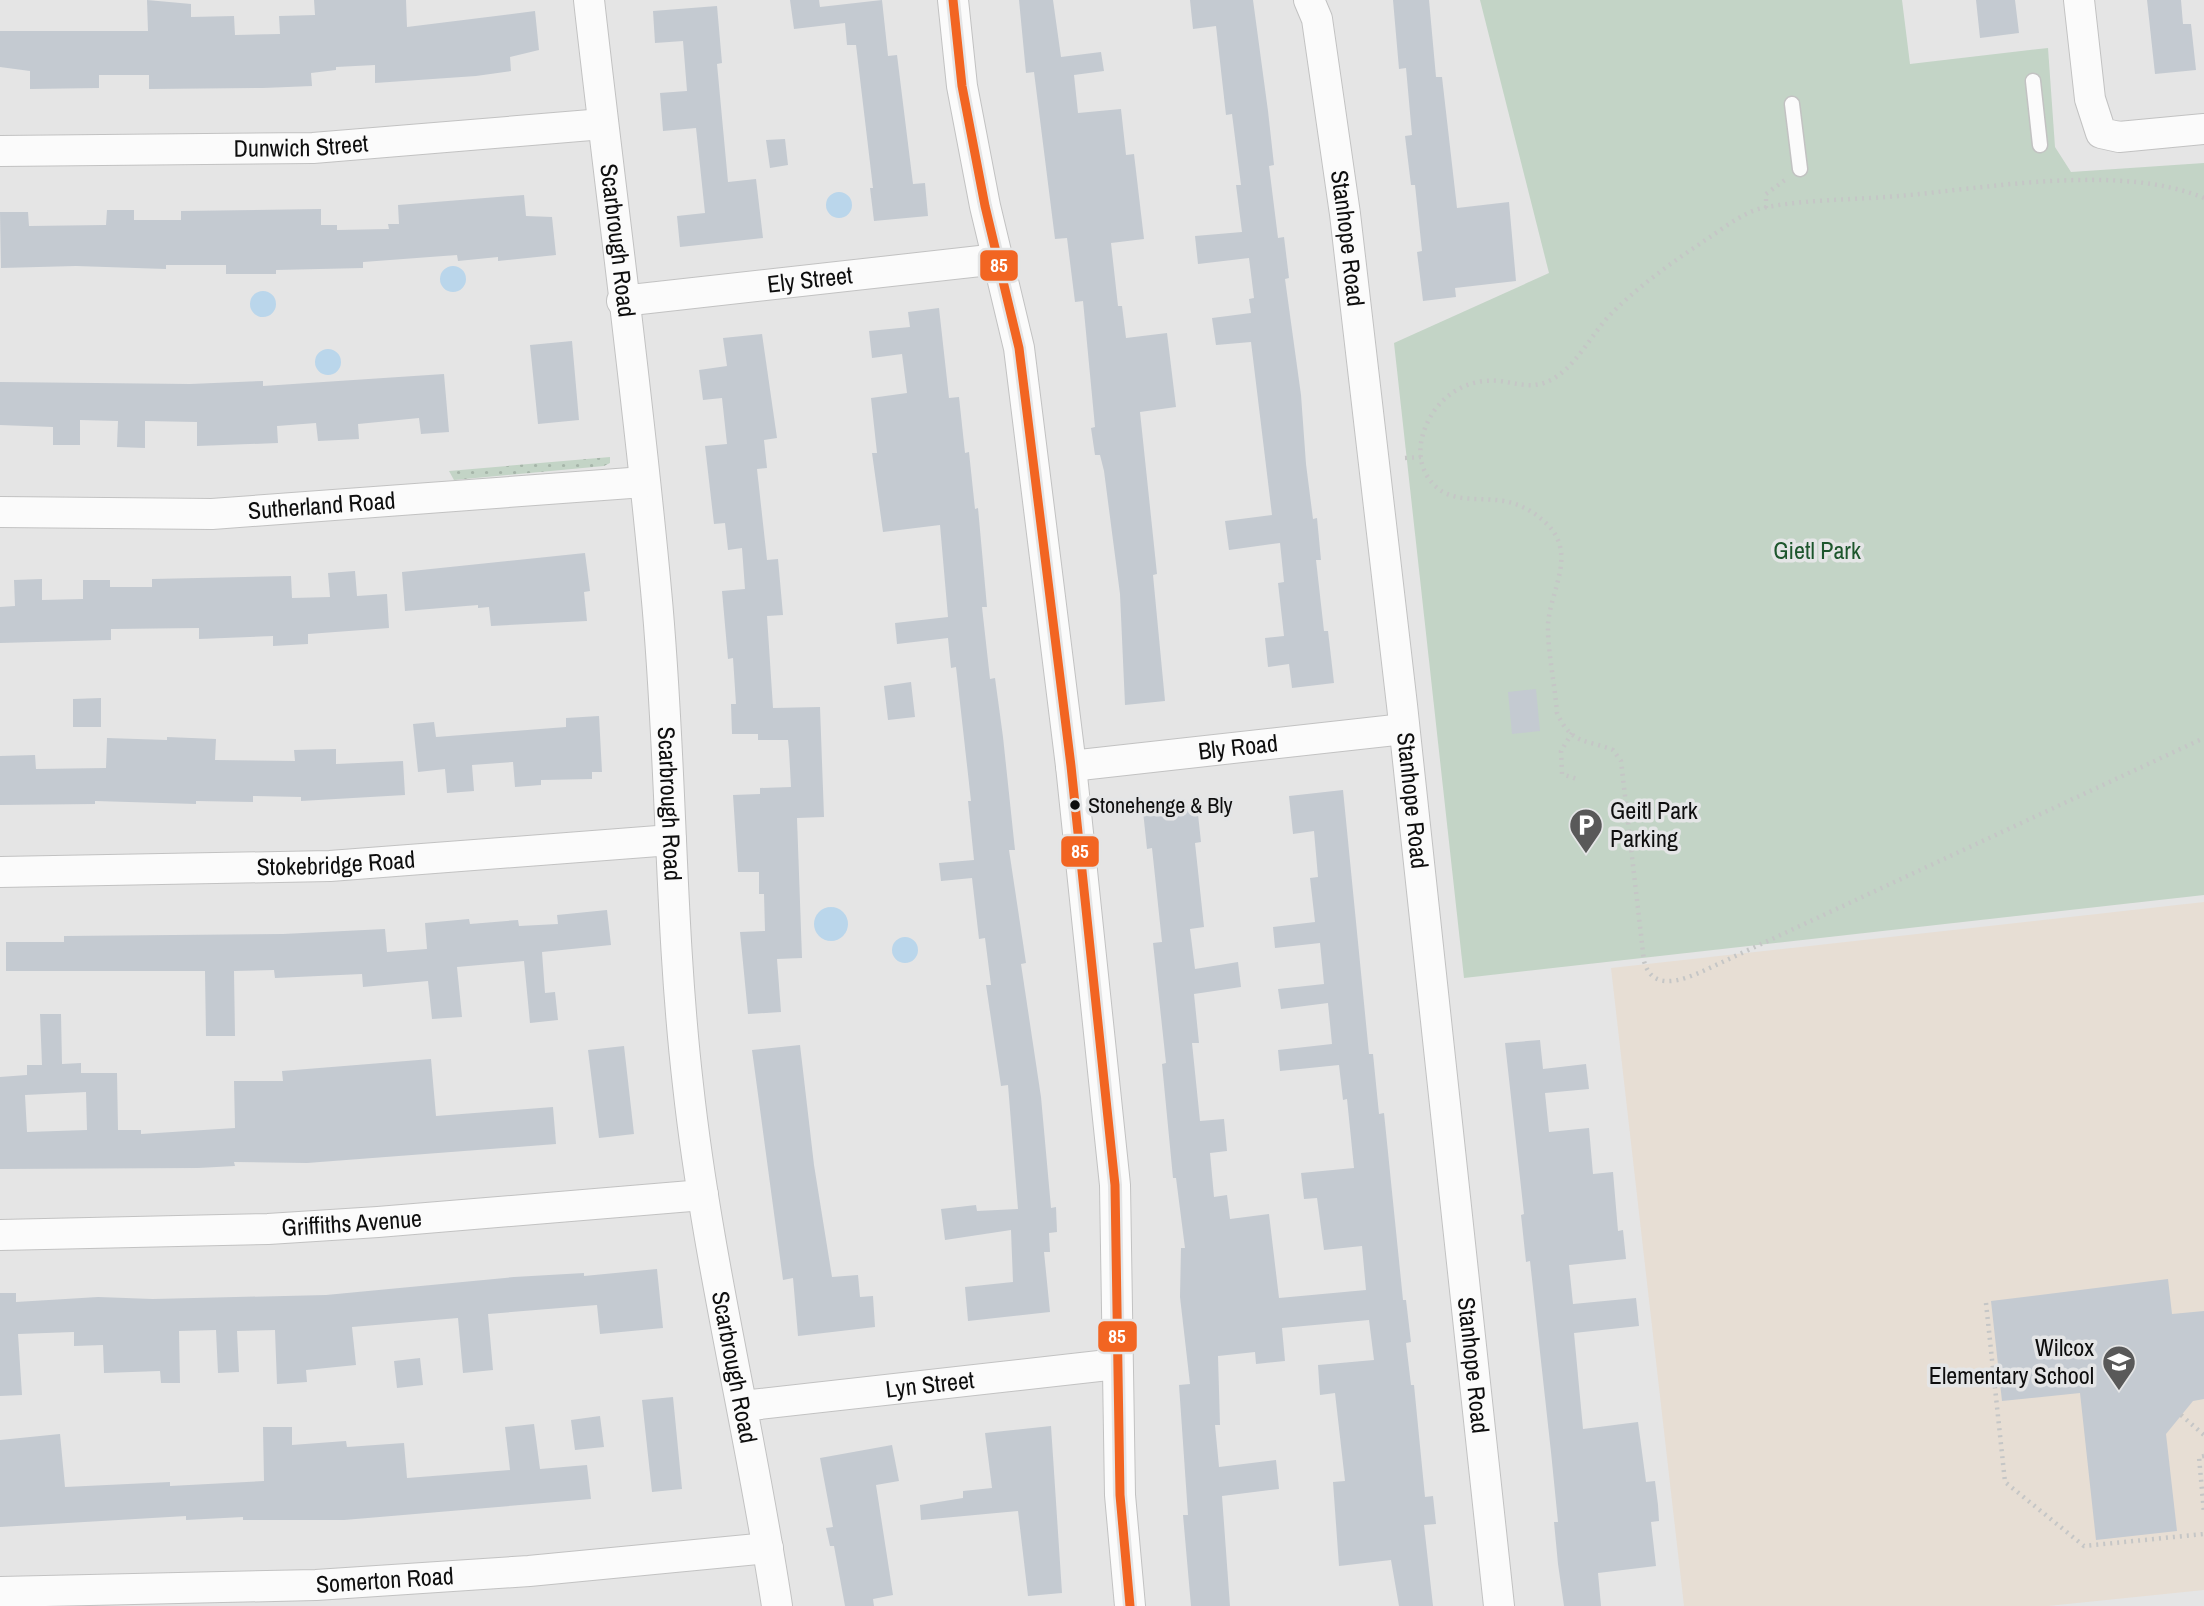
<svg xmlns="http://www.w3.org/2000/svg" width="2204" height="1606" font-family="'Archivo Narrow',sans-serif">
  <defs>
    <pattern id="grass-dots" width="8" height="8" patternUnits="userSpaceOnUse" patternTransform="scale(1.75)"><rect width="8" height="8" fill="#c3d4c6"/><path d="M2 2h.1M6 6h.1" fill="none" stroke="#a6b5a9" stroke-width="1.8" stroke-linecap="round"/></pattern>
  </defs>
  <rect width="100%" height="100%" fill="#e5e5e5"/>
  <!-- education -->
  <path fill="#e7ded4" d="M 2204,902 L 2204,1590 L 2048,1606 L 1684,1606 L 1611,968 Z"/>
  <!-- grass -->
  <path fill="url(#grass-dots)" d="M 610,457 L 610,463 L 604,466 L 454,480 L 449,471 Z"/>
  <!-- park -->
  <path fill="#c3d4c6" d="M 1480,0 L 1902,0 L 1910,64 L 2048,48 L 2055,147 L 2071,172 L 2204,163 L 2204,895 L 1464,978 L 1394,343 L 1549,273 Z"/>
  <!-- water -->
  <path fill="#bad6eb" d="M826 205a13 13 0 1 1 26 0a13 13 0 1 1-26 0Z
    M440 279a13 13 0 1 1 26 0a13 13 0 1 1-26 0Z
    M250 304a13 13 0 1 1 26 0a13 13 0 1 1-26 0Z
    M315 362a13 13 0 1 1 26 0a13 13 0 1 1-26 0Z
    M814 924a17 17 0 1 1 34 0a17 17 0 1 1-34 0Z
    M892 950a13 13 0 1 1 26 0a13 13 0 1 1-26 0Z"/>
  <!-- building -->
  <path fill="#c4cad1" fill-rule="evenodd" d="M 147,0 L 191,4 L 191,17 L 234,16 L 235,35 L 280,34 L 279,16 L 315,15 L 314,0 L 406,0 L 407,27 L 535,11 L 539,50 L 510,57 L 511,71 L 476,76 L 375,83 L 375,65 L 336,67 L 336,70 L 311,73 L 312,86 L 263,88 L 149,89 L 149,75 L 99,75 L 99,88 L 30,89 L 30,71 L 0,67 L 0,31 L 148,31 Z
    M 790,0 L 819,0 L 820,7 L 882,0 L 888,56 L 897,55 L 913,184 L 925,183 L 928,216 L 874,221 L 870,188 L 873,188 L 856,45 L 847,45 L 845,23 L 794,29 Z
    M 1019,0 L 1053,0 L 1061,57 L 1101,52 L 1104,71 L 1074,75 L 1078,113 L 1121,109 L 1126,155 L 1134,154 L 1144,239 L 1111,243 L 1118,306 L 1122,306 L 1126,338 L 1167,333 L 1176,407 L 1140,412 L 1157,574 L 1153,575 L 1165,701 L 1125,705 L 1120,594 L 1104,471 L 1100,455 L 1095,455 L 1091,428 L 1095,427 L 1083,301 L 1075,302 L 1067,238 L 1055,239 L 1034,72 L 1026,73 Z
    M 1190,0 L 1253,0 L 1268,111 L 1274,165 L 1269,166 L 1278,238 L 1284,237 L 1289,278 L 1285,279 L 1301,395 L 1306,464 L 1313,519 L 1317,518 L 1321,560 L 1316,560 L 1324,631 L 1328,631 L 1334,683 L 1292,688 L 1289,664 L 1268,667 L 1265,638 L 1284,636 L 1278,583 L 1284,582 L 1280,543 L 1229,550 L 1225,521 L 1272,515 L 1251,342 L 1216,345 L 1212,318 L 1251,313 L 1249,299 L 1254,298 L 1249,258 L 1198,264 L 1195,236 L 1242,232 L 1236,185 L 1241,185 L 1232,114 L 1226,115 L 1216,26 L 1193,29 Z
    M 1393,0 L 1429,0 L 1436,77 L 1442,77 L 1457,208 L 1509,202 L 1516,281 L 1455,288 L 1456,297 L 1423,301 L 1417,252 L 1422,251 L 1415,185 L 1411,185 L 1405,136 L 1412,135 L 1406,68 L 1399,69 Z
    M 1976,0 L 2015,0 L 2019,33 L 1980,38 Z
    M 2147,0 L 2181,0 L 2183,24 L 2191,24 L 2196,70 L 2155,74 Z
    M 717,6 L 722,63 L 717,64 L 728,182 L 756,179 L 763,238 L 680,247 L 677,216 L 705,213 L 696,128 L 663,131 L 660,93 L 687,91 L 683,41 L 655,43 L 653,11 Z
    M 785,139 L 788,165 L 770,168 L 766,140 Z
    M 524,195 L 526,216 L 552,217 L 556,255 L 498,261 L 498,257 L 458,261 L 457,255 L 363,262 L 363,268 L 276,270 L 276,274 L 226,274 L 226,265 L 166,265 L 166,269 L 76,266 L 1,268 L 0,212 L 28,212 L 29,226 L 106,225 L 107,210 L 134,210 L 134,220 L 181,220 L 181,211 L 321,209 L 321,225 L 337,225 L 337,230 L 389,229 L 388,224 L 399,224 L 398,205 Z
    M 939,308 L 949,398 L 959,397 L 965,453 L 969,452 L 975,509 L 978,508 L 987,607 L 982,607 L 990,679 L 995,678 L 1003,737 L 1015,850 L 1009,850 L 1026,963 L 1021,964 L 1041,1097 L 1051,1208 L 1056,1207 L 1057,1232 L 1049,1233 L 1050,1252 L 1044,1252 L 1050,1312 L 968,1321 L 965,1287 L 1013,1282 L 1011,1230 L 945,1240 L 941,1209 L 976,1205 L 977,1211 L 1018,1209 L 1008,1085 L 1001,1086 L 986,985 L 991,985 L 985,938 L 979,939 L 972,878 L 941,881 L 939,863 L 974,860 L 968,801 L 971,801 L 956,667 L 951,668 L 948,638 L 897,644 L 895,623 L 948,617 L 940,525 L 883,532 L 872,453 L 877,453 L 871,398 L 907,393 L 902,354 L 872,358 L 869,331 L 910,327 L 908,312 Z
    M 762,334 L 777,438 L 764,440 L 767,468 L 757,469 L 767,560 L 778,559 L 783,615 L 767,616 L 773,708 L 820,707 L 824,817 L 797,818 L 802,958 L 777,959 L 781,1012 L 748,1014 L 740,932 L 765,931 L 764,894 L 759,894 L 759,872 L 738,872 L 733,795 L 760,794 L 760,788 L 791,787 L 789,750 L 788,740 L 758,740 L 758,734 L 732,734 L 731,704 L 736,704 L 733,658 L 728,659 L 722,591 L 745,589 L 742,548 L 728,550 L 725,523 L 714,524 L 705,446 L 727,444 L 722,398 L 703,400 L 699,370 L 727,366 L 723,338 Z
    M 572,341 L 579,420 L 538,424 L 530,345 Z
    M 444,374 L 449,432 L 421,434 L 419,418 L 358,424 L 359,439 L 318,441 L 316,423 L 277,426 L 278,443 L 197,446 L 197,422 L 145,421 L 145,448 L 117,447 L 118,421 L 80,420 L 80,445 L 53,445 L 53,427 L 0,425 L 0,382 L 190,384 L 263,381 L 263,386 Z
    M 585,553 L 590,591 L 584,592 L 587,621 L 491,626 L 489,607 L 478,608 L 478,605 L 405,611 L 402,572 Z
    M 355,571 L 357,596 L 387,594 L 389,628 L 308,634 L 308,644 L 273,646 L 273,636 L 199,639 L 199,628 L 111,629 L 111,640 L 0,643 L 0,607 L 15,606 L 14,580 L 42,579 L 42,600 L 83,599 L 83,580 L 110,580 L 110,587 L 152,587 L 152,579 L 291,576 L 292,598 L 330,597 L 328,573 Z
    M 911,682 L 915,717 L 888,720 L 884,686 Z
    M 1536,689 L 1540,731 L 1512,734 L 1508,692 Z
    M 101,698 L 101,727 L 73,727 L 73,699 Z
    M 599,716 L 602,772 L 592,772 L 592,779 L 541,780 L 541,785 L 515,787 L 513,762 L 472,765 L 474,791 L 447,793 L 445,769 L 418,772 L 413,724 L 434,722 L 436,737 L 566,727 L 566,718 Z
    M 167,737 L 216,739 L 215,760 L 295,761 L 294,750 L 336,749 L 336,764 L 403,761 L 405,795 L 301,801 L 301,797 L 253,796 L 253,802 L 196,801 L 196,804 L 95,801 L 95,804 L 0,805 L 0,756 L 35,755 L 36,769 L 106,768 L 107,738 L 167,740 Z
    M 1343,790 L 1369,1054 L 1373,1054 L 1379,1114 L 1384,1113 L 1403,1300 L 1406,1300 L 1411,1342 L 1406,1343 L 1411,1385 L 1414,1385 L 1425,1497 L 1433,1496 L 1436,1524 L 1424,1525 L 1433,1606 L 1399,1606 L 1391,1560 L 1339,1566 L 1333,1482 L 1345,1481 L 1335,1393 L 1320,1395 L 1318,1365 L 1374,1360 L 1369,1320 L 1282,1328 L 1285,1361 L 1256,1364 L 1255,1352 L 1218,1356 L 1220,1425 L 1215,1425 L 1219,1467 L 1276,1460 L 1279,1489 L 1222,1496 L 1230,1606 L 1191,1606 L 1183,1515 L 1188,1515 L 1179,1385 L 1190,1384 L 1180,1297 L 1181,1248 L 1185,1248 L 1176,1178 L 1173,1178 L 1162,1064 L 1166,1063 L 1153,943 L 1162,942 L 1152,848 L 1147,849 L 1143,811 L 1197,805 L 1201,842 L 1195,843 L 1204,927 L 1190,929 L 1195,969 L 1238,962 L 1241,987 L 1194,994 L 1199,1043 L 1192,1043 L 1200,1121 L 1224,1119 L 1227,1151 L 1210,1153 L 1214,1197 L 1227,1195 L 1230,1219 L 1269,1214 L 1279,1298 L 1366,1290 L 1362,1246 L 1324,1250 L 1317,1198 L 1304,1199 L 1301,1173 L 1354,1168 L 1347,1099 L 1343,1100 L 1339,1065 L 1280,1071 L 1278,1050 L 1332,1044 L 1328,1003 L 1281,1009 L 1278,989 L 1324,984 L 1320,943 L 1275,948 L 1273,927 L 1315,922 L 1310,878 L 1318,877 L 1314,831 L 1293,834 L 1289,796 Z
    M 607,910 L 611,945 L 542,952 L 545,993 L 555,992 L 558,1020 L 530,1023 L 524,961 L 457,967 L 462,1017 L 432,1019 L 428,981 L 363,987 L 362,974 L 275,978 L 274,970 L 234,971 L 235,1036 L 206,1036 L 205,971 L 6,971 L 6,942 L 64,942 L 64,936 L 283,934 L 385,929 L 387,952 L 427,949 L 425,923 L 469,919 L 470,924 L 518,920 L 519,926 L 558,924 L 557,915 Z
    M 40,1014 L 61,1014 L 62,1064 L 81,1063 L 81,1073 L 117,1073 L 118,1130 L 141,1130 L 141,1134 L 235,1128 L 234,1081 L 283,1081 L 282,1071 L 431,1059 L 436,1116 L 553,1107 L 556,1144 L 307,1163 L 234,1162 L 235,1166 L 198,1168 L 0,1169 L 0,1077 L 27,1075 L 27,1065 L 42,1065 ZM 86,1092 L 87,1130 L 27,1132 L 25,1095 Z
    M 1540,1040 L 1543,1069 L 1586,1064 L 1589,1089 L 1545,1093 L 1549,1132 L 1589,1128 L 1593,1174 L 1613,1172 L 1618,1231 L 1623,1230 L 1626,1259 L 1569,1265 L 1573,1304 L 1636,1298 L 1639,1326 L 1574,1333 L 1583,1429 L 1638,1422 L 1646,1482 L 1655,1481 L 1658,1505 L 1659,1521 L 1651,1522 L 1656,1566 L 1598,1573 L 1601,1606 L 1564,1606 L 1558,1564 L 1554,1522 L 1558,1522 L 1551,1452 L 1530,1261 L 1526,1262 L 1521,1215 L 1524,1214 L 1505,1043 Z
    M 800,1045 L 814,1165 L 832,1277 L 858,1275 L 860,1297 L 873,1296 L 875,1327 L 798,1336 L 793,1278 L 783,1280 L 752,1050 Z
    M 624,1046 L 634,1134 L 599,1138 L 588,1050 Z
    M 657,1269 L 663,1328 L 600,1334 L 597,1305 L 488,1314 L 493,1370 L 463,1373 L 458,1318 L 352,1327 L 356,1365 L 306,1370 L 307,1382 L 277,1384 L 275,1330 L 237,1331 L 239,1372 L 218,1373 L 216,1330 L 179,1331 L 180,1383 L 161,1383 L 160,1371 L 104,1373 L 103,1345 L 74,1346 L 74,1332 L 18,1334 L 22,1395 L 0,1396 L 0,1293 L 16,1293 L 16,1302 L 98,1297 L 153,1299 L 326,1295 L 514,1277 L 584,1273 L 584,1276 Z
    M 2168,1279 L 2172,1314 L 2204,1311 L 2204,1399 L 2193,1401 L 2166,1434 L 2177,1531 L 2096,1540 L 2080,1393 L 2002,1401 L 1991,1301 Z
    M 420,1358 L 423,1385 L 397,1388 L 394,1361 Z
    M 673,1397 L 682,1489 L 652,1492 L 642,1400 Z
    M 600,1416 L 604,1447 L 575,1450 L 571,1420 Z
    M 534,1424 L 540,1469 L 587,1465 L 591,1499 L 344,1520 L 243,1520 L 243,1517 L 186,1520 L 186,1516 L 0,1527 L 0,1440 L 60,1434 L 65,1487 L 170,1482 L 170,1486 L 264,1481 L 263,1427 L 292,1427 L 292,1445 L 346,1441 L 347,1447 L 404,1443 L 407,1478 L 510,1470 L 505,1427 Z
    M 1051,1426 L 1062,1593 L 1028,1596 L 1018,1511 L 921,1520 L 920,1505 L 963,1498 L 963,1491 L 992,1488 L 985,1433 Z
    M 892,1445 L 899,1481 L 876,1485 L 893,1595 L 873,1599 L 874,1606 L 845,1606 L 834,1546 L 830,1546 L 826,1528 L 833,1527 L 820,1458 Z"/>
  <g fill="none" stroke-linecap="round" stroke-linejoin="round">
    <!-- service casing -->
    <g stroke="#c2c2c2" stroke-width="17">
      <path id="service" d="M 2033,81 L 2040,145
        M 1792,104 L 1800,169"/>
    </g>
    <!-- minor casing -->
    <g stroke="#c2c2c2" stroke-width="32">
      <g id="minor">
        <path id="s1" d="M 589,0 C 611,197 638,393 656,590 C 672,755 669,921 688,1085 C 707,1260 751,1432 777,1606"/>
        <path d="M 953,0 L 962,86 L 985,206 L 1019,348 L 1071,766 L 1115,1185 L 1120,1495 L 1130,1606"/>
        <path id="s2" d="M 1309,0 L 1317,19 L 1345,214 L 1402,705 L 1499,1606"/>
        <path d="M 2079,0 L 2090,99 L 2101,133 L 2119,137 L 2204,129"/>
        <path id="s3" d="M 0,151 L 313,148 L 603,124"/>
        <path id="s4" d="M 622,301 L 998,259"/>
        <path id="s5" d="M 0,512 L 212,514 L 644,482"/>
        <path id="s6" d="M 1071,766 L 1404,729"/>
        <path id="s7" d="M 0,872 L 330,866 L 671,840"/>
        <path id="s8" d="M 0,1235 L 268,1229 L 378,1222 L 703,1195"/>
        <path id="s9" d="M 742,1406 L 1117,1364"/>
        <path id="s10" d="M 0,1592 L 316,1585 L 529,1571 L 768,1548"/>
      </g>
    </g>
    <!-- path -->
    <path stroke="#c5c6c6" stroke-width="4.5" stroke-dasharray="2 5" stroke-linecap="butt" d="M 2204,198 C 2120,163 1988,188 1899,196 C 1854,200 1806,199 1762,208 C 1742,213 1724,228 1707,239 C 1674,261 1641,284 1613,312 C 1590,334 1575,372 1544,383 C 1529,388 1515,383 1500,381 C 1463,377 1431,401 1422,438 C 1419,450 1420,463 1426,474 C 1444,506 1474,496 1504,501 C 1521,504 1536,513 1548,525 C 1579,558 1546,595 1548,632 C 1549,659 1555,686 1557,713 C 1572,746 1587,739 1613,750 L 1621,761 L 1644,961 C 1652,991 1680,981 1701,972 L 2204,738
      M 1766,208 L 1766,194 L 1785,180
      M 1405,458 L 1421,457
      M 1572,733 L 1561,751 L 1562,774 L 1577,779
      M 1986,1303 L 2005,1482 L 2084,1546 L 2204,1534
      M 2181,1415 L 2204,1435
      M 2204,1456 L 2199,1457 L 2204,1513"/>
    <!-- service -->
    <use href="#service" stroke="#fbfbfb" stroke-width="14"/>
    <!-- minor -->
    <use href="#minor" stroke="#fbfbfb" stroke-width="30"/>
    <!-- bus-1 casing -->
    <g stroke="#e4e5e6" stroke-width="14">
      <path id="bus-1" d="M 953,0 L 962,86 L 985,206 L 1019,348 L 1071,766 L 1115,1185 L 1120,1495 L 1130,1606"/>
    </g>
    <!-- bus-1 -->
    <use href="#bus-1" stroke="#f26522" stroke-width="9"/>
  </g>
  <!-- icons -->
  <defs>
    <g id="parking-pin" transform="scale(1.75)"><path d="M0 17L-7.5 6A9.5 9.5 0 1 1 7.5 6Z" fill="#595959" stroke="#e4e5e6"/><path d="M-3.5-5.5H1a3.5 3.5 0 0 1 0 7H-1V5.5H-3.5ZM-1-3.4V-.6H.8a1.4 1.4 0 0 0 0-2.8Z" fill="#fff"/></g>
    <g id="school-pin" transform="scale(1.75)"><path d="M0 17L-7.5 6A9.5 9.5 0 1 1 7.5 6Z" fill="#595959" stroke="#e4e5e6"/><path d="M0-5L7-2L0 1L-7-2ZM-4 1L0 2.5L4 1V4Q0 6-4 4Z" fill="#fff"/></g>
  </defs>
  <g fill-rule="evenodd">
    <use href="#parking-pin" x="1586" y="825"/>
    <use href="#school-pin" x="2119" y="1362"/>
  </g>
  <!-- markers -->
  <circle fill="#0e0e0e" stroke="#e4e5e6" stroke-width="2.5" cx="1075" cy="805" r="6"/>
  <g text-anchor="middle" stroke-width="7" stroke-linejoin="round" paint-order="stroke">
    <!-- bus labels -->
    <g font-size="22" fill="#0e0e0e" stroke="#e4e5e6" text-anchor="start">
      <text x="1088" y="813">Stonehenge &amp; Bly</text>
    </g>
    <!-- street labels -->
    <g font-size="24" fill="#0e0e0e" stroke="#e4e5e6">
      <text dy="8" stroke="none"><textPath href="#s3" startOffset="301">Dunwich Street</textPath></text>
      <text dy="8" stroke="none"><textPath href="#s2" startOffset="242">Stanhope Road</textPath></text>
      <text dy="8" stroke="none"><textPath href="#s1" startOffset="242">Scarbrough Road</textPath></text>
      <text dy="8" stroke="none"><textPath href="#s4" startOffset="189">Ely Street</textPath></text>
      <text dy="8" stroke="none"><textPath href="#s5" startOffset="322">Sutherland Road</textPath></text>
      <text dy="8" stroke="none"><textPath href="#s6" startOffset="168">Bly Road</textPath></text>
      <text dy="8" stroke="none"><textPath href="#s2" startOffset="808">Stanhope Road</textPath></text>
      <text dy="8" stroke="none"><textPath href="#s1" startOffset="808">Scarbrough Road</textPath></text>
      <text dy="8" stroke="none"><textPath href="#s7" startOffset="336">Stokebridge Road</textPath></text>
      <text dy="8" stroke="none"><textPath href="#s8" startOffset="352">Griffiths Avenue</textPath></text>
      <text dy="8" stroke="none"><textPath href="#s2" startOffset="1376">Stanhope Road</textPath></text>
      <text dy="8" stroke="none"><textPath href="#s1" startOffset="1376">Scarbrough Road</textPath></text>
      <text dy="8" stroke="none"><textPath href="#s9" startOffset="189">Lyn Street</textPath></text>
      <text dy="8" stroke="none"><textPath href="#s10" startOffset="385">Somerton Road</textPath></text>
    </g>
    <!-- park labels -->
    <g font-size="24" fill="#1d562d" stroke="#e4e5e6">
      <text x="1817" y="559">Gietl Park</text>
    </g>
    <!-- poi labels -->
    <g font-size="24" fill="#0e0e0e" stroke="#e4e5e6" text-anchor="start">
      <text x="1610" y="819">Geitl Park<tspan x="1610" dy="28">Parking</tspan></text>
      <text x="2094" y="1356" text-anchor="end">Wilcox<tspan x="2094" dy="28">Elementary School</tspan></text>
    </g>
  </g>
  <g stroke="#e4e5e6" stroke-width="2.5">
    <rect x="979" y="249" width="40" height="33" rx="7" fill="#f26522"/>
    <rect x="1060" y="835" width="40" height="33" rx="7" fill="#f26522"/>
    <rect x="1097" y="1320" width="41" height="33" rx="7" fill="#f26522"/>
  </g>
  <g font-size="19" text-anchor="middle" font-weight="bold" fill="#fff">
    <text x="999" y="272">85</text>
    <text x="1080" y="858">85</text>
    <text x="1117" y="1343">85</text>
  </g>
</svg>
